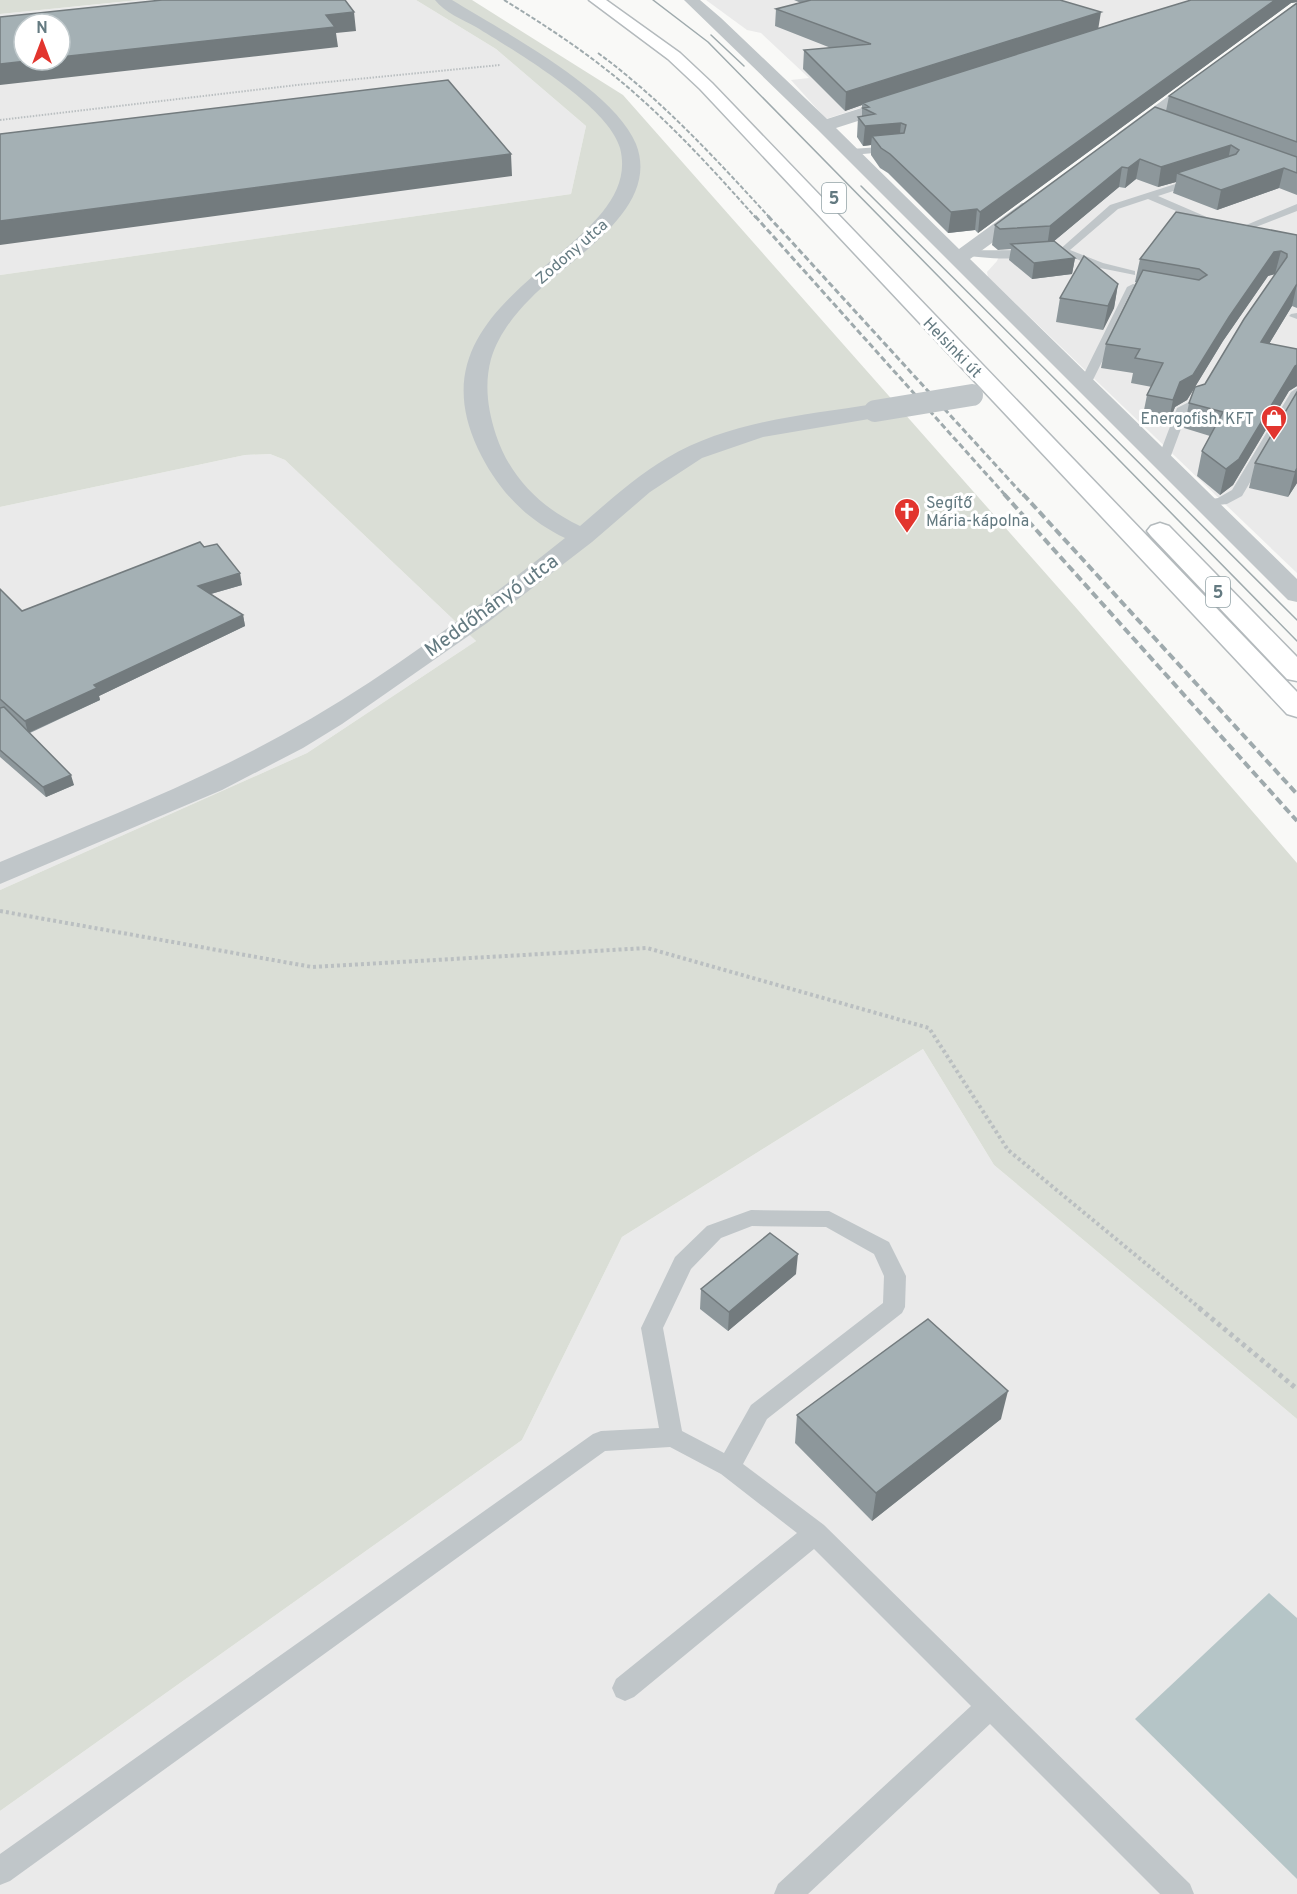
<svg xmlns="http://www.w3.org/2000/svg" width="1297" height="1894" font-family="Overpass,sans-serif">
  <rect width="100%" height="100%" fill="#f9f9f7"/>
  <!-- built -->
  <path fill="#eaeaea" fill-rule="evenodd" d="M 139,0 L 416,0 L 496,49 L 586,126 L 571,194 L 0,275 L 0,14 ZM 24,24 L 60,24 L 60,60 L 24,60 Z
    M 706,0 L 1189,0 L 826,119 L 791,80 L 809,78 L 761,33 L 747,30 Z
    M 1297,77 L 1297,573 L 988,277 L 987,272 L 997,261 L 1004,244 Z
    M 270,454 L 285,460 L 476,641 L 307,753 L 0,890 L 0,507 L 245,455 Z
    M 923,1049 L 994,1165 L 1297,1419 L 1297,1894 L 0,1894 L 0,1811 L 522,1440 L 622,1237 Z"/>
  <!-- green -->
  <path fill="#daded6" d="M 0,0 L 139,0 L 0,14 Z
    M 416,0 L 472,0 L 623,95 L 1078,610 L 1297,863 L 1297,1419 L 994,1165 L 923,1049 L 622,1237 L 522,1440 L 0,1811 L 0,890 L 307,753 L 476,641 L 285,460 L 270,454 L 245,455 L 0,507 L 0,275 L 571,194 L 586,126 L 496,49 Z"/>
  <!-- water -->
  <path fill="#b5c5c7" d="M 1269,1593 L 1297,1618 L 1297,1879 L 1135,1719 Z"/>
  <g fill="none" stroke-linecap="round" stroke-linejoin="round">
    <!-- primary casing -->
    <g stroke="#b4babd" stroke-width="3">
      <path id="primary" d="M 589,0 L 606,0 L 680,53 L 712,83 L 1297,692 L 1297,717 L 1287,714 L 700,89 L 668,59 Z
        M 1160,523 L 1169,526 L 1297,657 L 1297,681 L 1287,679 L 1151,536 L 1147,531 L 1151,526 Z"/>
    </g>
    <!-- path-far2 -->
    <path stroke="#babfc1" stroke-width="2" stroke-dasharray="1.5 1.5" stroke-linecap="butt" d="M 0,120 L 297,85 L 500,65"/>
    <!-- path-far1 -->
    <path stroke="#babfc1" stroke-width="4" stroke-dasharray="3 3" stroke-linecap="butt" d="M 0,911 L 312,967 L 647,948 L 929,1028 L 1008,1150 L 1201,1309"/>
    <!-- path -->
    <path stroke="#babfc1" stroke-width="5" stroke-dasharray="4 4" stroke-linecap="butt" d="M 1199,1308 L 1297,1389"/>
    <!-- lane -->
    <path fill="#c0c6c9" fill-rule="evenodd" d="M 895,146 L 900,149 L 898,151 L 851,155 L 846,152 L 851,149 Z
      M 1197,177 L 1202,180 L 1201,182 L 1158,196 L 1209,218 L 1223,221 L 1223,225 L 1202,222 L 1148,199 L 1118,209 L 1070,250 L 1103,263 L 1135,271 L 1135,275 L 1095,267 L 1058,251 L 1110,205 Z
      M 1297,204 L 1297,211 L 1248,230 L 1239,228 Z
      M 967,250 C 980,251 1034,249 1039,253 C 1028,262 978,258 963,255 L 962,253 Z
      M 1133,284 L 1160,289 L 1162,291 L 1156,294 L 1137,291 L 1090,386 L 1084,390 L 1080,389 L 1078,386 L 1127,287 Z
      M 1297,313 L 1297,319 L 1289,316 L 1291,314 Z
      M 1204,385 L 1210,389 L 1198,408 L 1188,410 L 1169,461 L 1163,465 L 1158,464 L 1157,461 L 1177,408 L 1189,402 L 1200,386 Z
      M 1297,388 L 1297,402 L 1242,496 L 1227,504 L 1201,507 L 1199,504 L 1201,501 L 1218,498 L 1232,490 L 1291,392 Z
      M 751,1210 L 829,1211 L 889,1242 L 906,1276 L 905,1307 L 902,1313 L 767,1419 L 743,1464 L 824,1525 L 1190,1884 L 1194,1894 L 1160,1894 L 990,1724 L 808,1894 L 774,1894 L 778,1884 L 971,1706 L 814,1549 L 634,1697 L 625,1701 L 616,1697 L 612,1688 L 616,1679 L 797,1533 L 721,1474 L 670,1447 L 605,1451 L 10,1881 L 0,1885 L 0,1854 L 593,1434 L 601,1431 L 659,1428 L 641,1328 L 675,1257 L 707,1226 ZM 752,1226 L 826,1227 L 874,1254 L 884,1276 L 883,1303 L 751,1405 L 724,1453 L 682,1431 L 663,1328 L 691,1269 L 721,1238 Z"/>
    <!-- street -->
    <path fill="#c0c6c9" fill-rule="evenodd" d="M 435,0 L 452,0 C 502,31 614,89 636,144 C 662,210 567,260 530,299 C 513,316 498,336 491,359 C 484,385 488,410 496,435 C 510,477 540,507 580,526 C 608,502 635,477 667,458 C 729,421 805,415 875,404 L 883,406 L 886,411 L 883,416 L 875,418 L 763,437 L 702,458 L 650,492 L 592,542 L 487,623 L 342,724 L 303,748 L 222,790 L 0,884 L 0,862 C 95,822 192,785 282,735 C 382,680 476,609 565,538 C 525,519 497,489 478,449 C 403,290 647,252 620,148 C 608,105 513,50 476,27 C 463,20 444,12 435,0 Z
      M 684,0 L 700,0 L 721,18 L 827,119 L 899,96 L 911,96 L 913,100 L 911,104 L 836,128 L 959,249 L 1022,203 L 1036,203 L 1038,207 L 1036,211 L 970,259 L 1297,579 L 1297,602 L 1288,600 L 818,130 Z
      M 1203,73 L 1211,78 L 1209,81 L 1130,141 L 1118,141 L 1115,137 L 1118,133 L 1197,75 Z"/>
    <!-- primary -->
    <use href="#primary" fill="#fff" fill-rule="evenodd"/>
    <!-- tram -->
    <path stroke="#9faaad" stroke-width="1.5" d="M 653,0 L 708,42 L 1297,641
      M 711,35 L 744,66
      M 861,186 L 1297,620"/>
    <!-- rail-far2 -->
    <path stroke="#9faaad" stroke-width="2" stroke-dasharray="4.5 2" stroke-linecap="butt" d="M 504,0 C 548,27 592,56 631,90 C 676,129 717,174 756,218
      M 598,53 C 662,100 716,159 770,218"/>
    <!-- rail-far1 -->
    <path stroke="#9faaad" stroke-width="3" stroke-dasharray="6 3" stroke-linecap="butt" d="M 755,216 L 1006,496
      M 768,216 L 1024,496"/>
    <!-- rail -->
    <path stroke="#9faaad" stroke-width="4" stroke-dasharray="8 4" stroke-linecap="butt" d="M 1004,494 L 1297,821
      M 1023,494 L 1297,794"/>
    <!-- street-bridge -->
    <path stroke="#c0c6c9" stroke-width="22" d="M 875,411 L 972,395"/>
  </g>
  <!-- wall -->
  <path fill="#8d979b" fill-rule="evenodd" d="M 794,0 L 1060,0 L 1099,28 L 1191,0 L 1297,0 L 1297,2 L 1291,3 L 978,233 L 975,230 L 948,233 L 888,173 L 880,168 L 871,155 L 871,145 L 863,146 L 857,137 L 858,117 L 862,117 L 862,105 L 845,111 L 803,69 L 804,50 L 831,48 L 775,26 L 776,9 L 801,3 Z
    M 1297,3 L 1297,195 L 1279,188 L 1217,210 L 1173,193 L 1176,182 L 1158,187 L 1136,179 L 1125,188 L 1119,187 L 1054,241 L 1075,258 L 1072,274 L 1032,279 L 1009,260 L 1011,249 L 998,250 L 992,245 L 995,225 L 1166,111 L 1169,96 Z
    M 1297,235 L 1297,308 L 1292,306 L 1269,344 L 1297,349 L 1297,386 L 1289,391 L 1233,485 L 1220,495 L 1197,476 L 1202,451 L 1210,436 L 1184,428 L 1189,403 L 1194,389 L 1187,400 L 1175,407 L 1168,425 L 1142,420 L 1147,395 L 1152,387 L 1131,383 L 1133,373 L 1101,368 L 1106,344 L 1136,282 L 1135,282 L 1140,259 ZM 1275,274 L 1205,384 L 1195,387 L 1223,341 L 1268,276 Z
    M 1118,284 L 1114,308 L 1103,330 L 1056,322 L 1060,298 Z
    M 1297,392 L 1297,483 L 1288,497 L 1249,488 L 1255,463 Z
    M 204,547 L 242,585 L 211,594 L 243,615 L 245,626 L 99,696 L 100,700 L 30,733 L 74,785 L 46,797 L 0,757 L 0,589 L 22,611 Z
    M 796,1274 L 728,1331 L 700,1309 L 701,1289 Z
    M 797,1415 L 1001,1419 L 872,1521 L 795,1443 Z"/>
  <!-- shaded-wall -->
  <path fill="#737b7e" d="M 1275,0 L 1297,0 L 1297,2 L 1291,3 L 978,233 L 980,212 Z
    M 354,12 L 356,31 L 336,33 L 338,47 L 0,85 L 0,64 L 36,60 L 60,60 L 60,57 L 326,15 Z
    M 1101,12 L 1098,30 L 863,103 L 862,105 L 845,111 L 846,92 Z
    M 901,123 L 899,143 L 872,136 L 871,145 L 863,146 L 865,126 Z
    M 1231,145 L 1227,165 L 1177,173 L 1176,182 L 1158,187 L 1161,167 Z
    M 511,154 L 512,176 L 0,245 L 0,221 Z
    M 1140,159 L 1136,179 L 1125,188 L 1128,168 Z
    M 1122,167 L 1119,187 L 1047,247 L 1050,226 Z
    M 1284,168 L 1279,188 L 1217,210 L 1221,190 Z
    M 977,209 L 975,230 L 948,233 L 951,212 Z
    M 1281,251 L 1275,274 L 1268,276 L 1223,341 L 1187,400 L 1175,407 L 1168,425 L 1173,400 L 1180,382 L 1229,317 L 1274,252 Z
    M 1075,258 L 1072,274 L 1032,279 L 1034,263 Z
    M 1118,284 L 1114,308 L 1103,330 L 1108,306 Z
    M 1297,284 L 1292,306 L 1255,367 L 1261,342 Z
    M 1297,365 L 1297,386 L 1289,391 L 1233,485 L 1220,495 L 1226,469 L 1295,366 Z
    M 1297,468 L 1297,483 L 1288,497 L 1295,472 Z
    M 240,573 L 242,585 L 200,597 L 198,586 Z
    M 243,615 L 245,626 L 99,696 L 100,700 L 28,733 L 25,721 L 94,685 Z
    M 71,775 L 74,785 L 46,797 L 43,787 Z
    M 798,1254 L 796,1274 L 728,1331 L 729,1312 Z
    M 1008,1391 L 1001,1419 L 872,1521 L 876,1493 Z"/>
  <!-- building -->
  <path fill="#a4b0b4" stroke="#737b7e" stroke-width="1.5" d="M 162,0 L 345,0 L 354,12 L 326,15 L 335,27 L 60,57 L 60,24 L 24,24 L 24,60 L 36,60 L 0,64 L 0,17 Z
    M 811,0 L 1060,0 L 1101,12 L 846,92 L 804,50 L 871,44 L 776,9 Z
    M 1191,0 L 1275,0 L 980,212 L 977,209 L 951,212 L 890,154 L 881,148 L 872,136 L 904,133 L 906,125 L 901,123 L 865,126 L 858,117 L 875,114 L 863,108 L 869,107 L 863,103 L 1125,20 Z
    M 1297,3 L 1297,142 L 1169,96 Z
    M 448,80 L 511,154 L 0,221 L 0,134 Z
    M 1155,107 L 1297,157 L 1297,173 L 1284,168 L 1221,190 L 1177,173 L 1236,154 L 1239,150 L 1231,145 L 1161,167 L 1140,159 L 1128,168 L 1122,167 L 1050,226 L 1000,229 L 995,225 Z
    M 1176,212 L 1297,235 L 1297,284 L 1261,342 L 1297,349 L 1297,365 L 1295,366 L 1239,459 L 1226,469 L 1202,451 L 1223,412 L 1189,403 L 1195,387 L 1205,384 L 1244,319 L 1287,257 L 1287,254 L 1281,251 L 1274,252 L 1229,317 L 1193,375 L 1180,382 L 1173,400 L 1147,395 L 1163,363 L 1135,358 L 1140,349 L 1106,344 L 1143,270 L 1199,280 L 1207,275 L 1199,269 L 1140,259 Z
    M 1054,241 L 1075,258 L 1034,263 L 1011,244 Z
    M 1084,256 L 1118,284 L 1108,306 L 1060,298 Z
    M 1297,392 L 1297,468 L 1295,472 L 1255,463 Z
    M 200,542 L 204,547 L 217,544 L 240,573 L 198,586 L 243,615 L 94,685 L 97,688 L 25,721 L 0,699 L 0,589 L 22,611 Z
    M 4,707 L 71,775 L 43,787 L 0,750 L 0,708 Z
    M 770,1233 L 798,1254 L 729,1312 L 701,1289 Z
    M 928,1319 L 1008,1391 L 876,1493 L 797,1415 Z"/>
  <!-- icons -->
  <defs>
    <g id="shop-pin" transform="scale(1.35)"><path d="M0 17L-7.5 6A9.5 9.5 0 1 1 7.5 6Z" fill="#e2352e" stroke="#fff"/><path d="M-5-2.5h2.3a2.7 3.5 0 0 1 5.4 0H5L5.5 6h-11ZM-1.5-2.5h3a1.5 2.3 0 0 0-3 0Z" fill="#fff"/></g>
    <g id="church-pin" transform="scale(1.35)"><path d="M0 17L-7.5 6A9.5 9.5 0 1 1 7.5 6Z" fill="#e2352e" stroke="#fff"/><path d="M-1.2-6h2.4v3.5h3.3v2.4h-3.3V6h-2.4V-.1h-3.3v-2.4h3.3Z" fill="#fff"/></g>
  </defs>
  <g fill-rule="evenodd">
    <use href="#shop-pin" x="1274" y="418"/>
    <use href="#church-pin" x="907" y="511"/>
  </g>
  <g text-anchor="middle" stroke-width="6" stroke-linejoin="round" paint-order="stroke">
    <!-- far-street labels -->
    <g font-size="16" fill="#647a81" stroke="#fff">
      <text transform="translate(571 251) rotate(-41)" y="6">Zodony utca</text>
      <text transform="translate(953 347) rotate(46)" y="6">Helsinki út</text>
    </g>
    <!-- far-poi labels -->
    <g font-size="16" fill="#647a81" stroke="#fff" text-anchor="end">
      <text x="1254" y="424">Energofish. KFT</text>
      <text x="926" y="508" text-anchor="start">Segítő<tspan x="926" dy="18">Mária-kápolna</tspan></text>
    </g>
    <!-- shield labels -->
    <g fill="#fff" stroke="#92a2a7" stroke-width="1.5">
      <rect x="822" y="183" width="24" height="30" rx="4.5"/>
      <rect x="1206" y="577" width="24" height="30" rx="4.5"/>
    </g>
    <g font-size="18" font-weight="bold" fill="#647a81">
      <text x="834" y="204">5</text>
      <text x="1218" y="598">5</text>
    </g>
    <!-- street labels -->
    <g font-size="20" fill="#647a81" stroke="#fff">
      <text transform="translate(491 605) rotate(-36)" y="7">Meddőhányó utca</text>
    </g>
  </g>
  <!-- north arrow -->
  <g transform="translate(42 42)"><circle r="28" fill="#ffffff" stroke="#c1cacd" stroke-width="1.5"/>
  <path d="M0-4.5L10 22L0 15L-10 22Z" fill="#e2352e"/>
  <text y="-9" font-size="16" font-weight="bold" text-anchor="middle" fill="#647a81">N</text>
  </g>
</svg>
